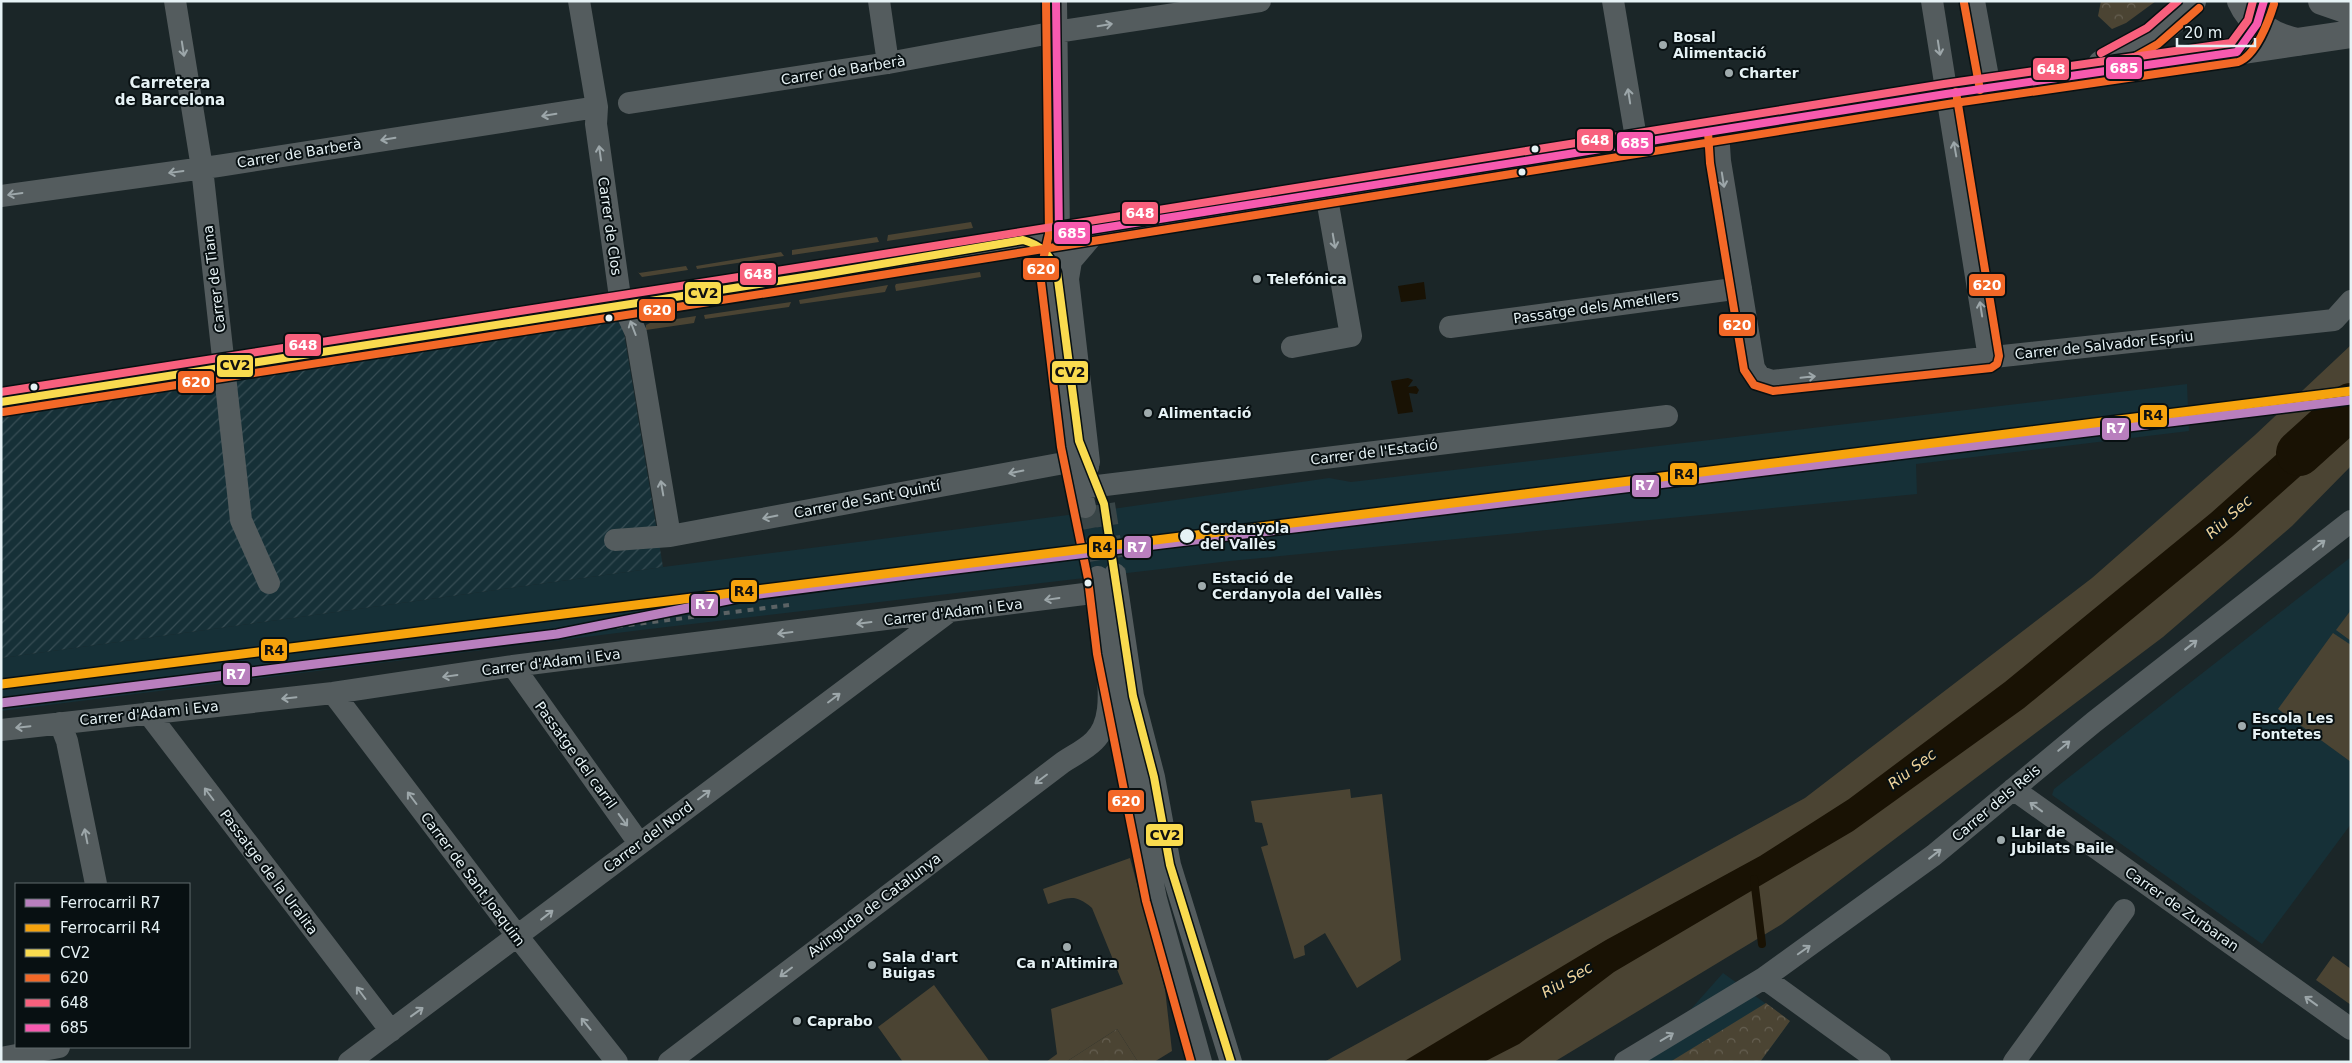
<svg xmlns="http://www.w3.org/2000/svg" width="2352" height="1063" font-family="'DejaVu Sans',sans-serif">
  <defs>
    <pattern id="industrial-furrows" width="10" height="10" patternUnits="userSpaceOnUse" patternTransform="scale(1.25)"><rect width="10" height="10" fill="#163037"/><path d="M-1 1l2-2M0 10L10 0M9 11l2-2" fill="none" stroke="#384e55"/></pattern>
    <pattern id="park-crowns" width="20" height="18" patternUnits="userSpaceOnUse" patternTransform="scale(1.25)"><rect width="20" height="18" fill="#4b4433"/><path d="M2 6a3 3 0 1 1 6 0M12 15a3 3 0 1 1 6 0" fill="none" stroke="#655f51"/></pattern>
  </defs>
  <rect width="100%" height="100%" fill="#1b2628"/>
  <!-- built -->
  <path fill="#163037" d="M 2187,384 L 2189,431 L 1916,464 L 1917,494 L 1230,561 L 641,630 L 1,711 L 1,658 L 663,567 L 1091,512 L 1329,478 L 1351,482 Z
    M 2351,557 L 2351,824 L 2262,944 L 2052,795 L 2054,789 Z
    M 1723,973 L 1790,1021 L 1760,1062 L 1644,1062 Z"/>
  <!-- industrial -->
  <path fill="url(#industrial-furrows)" d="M 618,297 L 663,567 L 1,658 L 1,401 Z"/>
  <!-- green -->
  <path fill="#4b4433" d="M 971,222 L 973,228 L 887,241 L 888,235 Z
    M 877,237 L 879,242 L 792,255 L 792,250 Z
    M 781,252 L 784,256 L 697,269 L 696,266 Z
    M 686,266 L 688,270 L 642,277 L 637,271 L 639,273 Z
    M 980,272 L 981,277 L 896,291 L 895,286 L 896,284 Z
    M 888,285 L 885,292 L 800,304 L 799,300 Z
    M 791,302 L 789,307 L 705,319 L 704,315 Z
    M 696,316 L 694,323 L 646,330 L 646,325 L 650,323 Z
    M 2351,345 L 2351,466 L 2292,526 L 2163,637 L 1782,924 L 1554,1062 L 1324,1062 L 1805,798 L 2092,578 L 2255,435 Z
    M 2351,610 L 2351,641 L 2336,630 Z
    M 2333,633 L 2351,645 L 2351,762 L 2278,709 Z
    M 1350,789 L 1351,798 L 1382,794 L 1401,960 L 1357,988 L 1325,933 L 1304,946 L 1305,955 L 1294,959 L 1261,847 L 1268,845 L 1262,823 L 1255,822 L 1251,801 Z
    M 1130,858 L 1165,989 L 1172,1051 L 1154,1062 L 1138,1062 L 1117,1029 L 1066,1062 L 1046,1062 L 1057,1054 L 1051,1009 L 1123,984 L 1092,908 C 1074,893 1069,898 1048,904 L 1043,889 Z
    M 2333,956 L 2351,969 L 2351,1005 L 2316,980 Z
    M 934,985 L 990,1062 L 903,1062 L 878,1027 Z"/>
  <!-- park -->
  <path fill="url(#park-crowns)" d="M 2101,1 L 2156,1 L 2126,23 L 2112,29 L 2098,16 Z
    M 1766,1003 L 1790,1021 L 1760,1062 L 1670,1062 Z
    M 1117,1029 L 1138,1062 L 1066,1062 Z"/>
  <!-- water -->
  <path fill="#191204" d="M 1424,282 L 1426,299 L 1401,302 L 1398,286 Z
    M 1408,378 L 1413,380 L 1408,387 L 1416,386 L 1419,390 L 1417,394 L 1409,393 L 1413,412 L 1398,414 L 1391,381 Z
    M 2351,410 L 2351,431 L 2233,536 L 2024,708 L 1853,831 L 1614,972 L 1519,1044 L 1484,1062 L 1403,1062 L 1606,940 L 1760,856 L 1849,799 L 2005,682 L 2211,513 L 2323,413 Z"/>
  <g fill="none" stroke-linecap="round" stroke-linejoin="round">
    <!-- stream -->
    <path stroke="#191204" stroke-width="8" d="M 1754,879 L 1762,944"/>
    <!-- river -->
    <path stroke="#191204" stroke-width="46" d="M 2299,453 L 2351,406"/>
    <!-- street-tunnel -->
    <path stroke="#394547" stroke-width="22" stroke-dasharray="22 11" stroke-linecap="butt" d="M 1104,504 L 1115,574
      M 1085,507 L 1098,577"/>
    <!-- street -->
    <path stroke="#545c5e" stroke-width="22" d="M 175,1 L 202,168 L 241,520 L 269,583
      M 579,1 L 597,107 L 596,124 L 619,290 L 623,305 L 636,333 L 670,536
      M 879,1 L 888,63
      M 1056,1 L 1059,235 L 1050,273 L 1071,446 L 1085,507
      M 1613,1 L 1637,144
      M 1932,1 L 1989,358
      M 1974,1 L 1990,88
      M 629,103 L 888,63 L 1056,32 L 1260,1
      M 1718,131 L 1720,161 L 1754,368 L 1760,377 L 1772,381 L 2334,320 L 2351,301
      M 1,196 L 218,166 L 597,107
      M 1450,327 L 1741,288
      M 1292,347 L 1351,336 L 1326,193
      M 1089,462 L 1068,279 L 1071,261 L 1099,228
      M 1081,488 L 1667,416
      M 615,540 L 670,536 L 1064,463 L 1074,461 L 1088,467
      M 1115,574 L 1133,696 L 1154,777 L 1170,865 L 1231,1062
      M 1098,577 L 1107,652 L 1156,899 L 1201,1062
      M 513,666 L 639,843
      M 333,693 L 518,937 L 617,1062
      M 148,713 L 391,1031
      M 60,723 L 67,741 L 96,884
      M 1,730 L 333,693 L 513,666 L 1100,592
      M 2013,789 L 2351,1029
      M 1764,978 L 1880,1062
      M 1,1058 L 59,1047
      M 349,1062 L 946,614
      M 669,1062 L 1062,763 C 1072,756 1085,750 1094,741 C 1116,720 1107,680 1107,652
      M 1625,1062 L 1764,978 L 1934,855 L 2094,722 L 2351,521
      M 2014,1062 L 2124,910"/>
    <!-- secondary -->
    <path stroke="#565d5f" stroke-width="28" d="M 2241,1 C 2251,24 2274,38 2298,42
      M 2322,1 L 2351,11
      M 2102,64 C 2136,48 2167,30 2192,1
      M 1,402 L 817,275 L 1946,94 L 2351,34"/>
    <!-- rail -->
    <path stroke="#5b6264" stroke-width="4" stroke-dasharray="6 6" stroke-linecap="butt" d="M 557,634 L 789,605"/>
    <!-- bus-1 casing -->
    <g stroke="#081012" stroke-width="11">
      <path id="bus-1" d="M 1,402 L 817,275 L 1023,240 C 1042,245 1050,255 1057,272 L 1079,441 L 1104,504 L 1133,696 L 1154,777 L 1170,865 L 1231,1062"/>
    </g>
    <!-- bus-2 casing -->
    <g stroke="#081012" stroke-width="11">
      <path id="bus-2" d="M 1046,1 L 1049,234 L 1040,273 L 1061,447 L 1088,579 L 1097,654 L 1146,901 L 1191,1062
        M 1964,3 L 1980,90
        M 2110,71 L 2158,44 L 2199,8
        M 1708,132 L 1710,163 L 1744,370 L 1754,385 L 1773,391 L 1991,368 L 1997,364 L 1999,356 L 1956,92
        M 3,412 L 819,285 L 1948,104 L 2238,62 C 2256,56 2269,20 2274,4"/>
    </g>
    <!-- bus-3 casing -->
    <g stroke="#081012" stroke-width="11">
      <path id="bus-3" d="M 2101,53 L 2147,28 L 2178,1
        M 1,392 L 815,265 L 1944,84 L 2231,43 L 2248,20 L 2253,1"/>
    </g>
    <!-- bus-4 casing -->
    <g stroke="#081012" stroke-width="11">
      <path id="bus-4" d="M 1056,1 L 1059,235 L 1946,94 L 2237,52 L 2257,24 L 2264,1"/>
    </g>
    <!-- bus-1 -->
    <use href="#bus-1" stroke="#f9db4f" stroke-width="8"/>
    <!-- bus-2 -->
    <use href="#bus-2" stroke="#f36827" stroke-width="8"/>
    <!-- bus-3 -->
    <use href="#bus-3" stroke="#f8607d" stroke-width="8"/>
    <!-- bus-4 -->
    <use href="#bus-4" stroke="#f75aaf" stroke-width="8"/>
    <!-- rail-1 casing -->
    <g stroke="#081012" stroke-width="12">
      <path id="rail-1" d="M 1,703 L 557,634 L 753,595 L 907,575 L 2351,400"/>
    </g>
    <!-- rail-2 casing -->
    <g stroke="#081012" stroke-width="12">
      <path id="rail-2" d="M 2,684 L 2351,391"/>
    </g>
    <!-- rail-1 -->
    <use href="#rail-1" stroke="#b97fbe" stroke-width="9"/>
    <!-- rail-2 -->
    <use href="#rail-2" stroke="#f6a30d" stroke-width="9"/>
  </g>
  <!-- one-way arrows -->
  <defs><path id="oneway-shaft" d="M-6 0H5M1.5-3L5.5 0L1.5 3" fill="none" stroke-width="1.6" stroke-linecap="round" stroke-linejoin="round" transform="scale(1.25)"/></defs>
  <g stroke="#9da7aa">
    <use href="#oneway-shaft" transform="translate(1105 25) rotate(-9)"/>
    <use href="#oneway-shaft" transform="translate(1939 48) rotate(81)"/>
    <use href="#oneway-shaft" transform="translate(183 49) rotate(81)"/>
    <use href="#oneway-shaft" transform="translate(1629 96) rotate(-99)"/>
    <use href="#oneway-shaft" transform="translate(549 115) rotate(171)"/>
    <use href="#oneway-shaft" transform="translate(388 139) rotate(171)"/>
    <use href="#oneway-shaft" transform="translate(1955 149) rotate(-100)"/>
    <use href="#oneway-shaft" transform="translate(600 153) rotate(-98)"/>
    <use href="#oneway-shaft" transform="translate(176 172) rotate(172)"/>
    <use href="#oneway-shaft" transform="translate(1723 180) rotate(81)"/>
    <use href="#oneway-shaft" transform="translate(15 194) rotate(172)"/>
    <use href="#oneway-shaft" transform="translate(1334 241) rotate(80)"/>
    <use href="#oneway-shaft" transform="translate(1981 309) rotate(-99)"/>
    <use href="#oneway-shaft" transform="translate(633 328) rotate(-111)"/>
    <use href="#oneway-shaft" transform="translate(1808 377) rotate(-6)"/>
    <use href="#oneway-shaft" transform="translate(1016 472) rotate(169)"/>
    <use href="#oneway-shaft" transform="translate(662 488) rotate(-100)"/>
    <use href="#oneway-shaft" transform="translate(770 517) rotate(169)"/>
    <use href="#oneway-shaft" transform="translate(2319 545) rotate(-38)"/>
    <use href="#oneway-shaft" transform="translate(1052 599) rotate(172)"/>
    <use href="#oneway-shaft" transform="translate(864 623) rotate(173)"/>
    <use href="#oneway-shaft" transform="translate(785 633) rotate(173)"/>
    <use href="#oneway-shaft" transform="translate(2191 645) rotate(-38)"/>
    <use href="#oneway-shaft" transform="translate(450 676) rotate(172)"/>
    <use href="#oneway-shaft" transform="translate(289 698) rotate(174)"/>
    <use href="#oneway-shaft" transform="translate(834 698) rotate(-37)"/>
    <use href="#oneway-shaft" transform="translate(23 727) rotate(174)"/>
    <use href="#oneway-shaft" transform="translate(2064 746) rotate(-40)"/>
    <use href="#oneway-shaft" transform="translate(1041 779) rotate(143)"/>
    <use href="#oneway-shaft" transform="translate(209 794) rotate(-127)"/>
    <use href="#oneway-shaft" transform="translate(704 795) rotate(-37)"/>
    <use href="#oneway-shaft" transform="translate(412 798) rotate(-127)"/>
    <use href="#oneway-shaft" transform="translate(2036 807) rotate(-144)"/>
    <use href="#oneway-shaft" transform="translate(623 820) rotate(54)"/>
    <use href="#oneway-shaft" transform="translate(86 836) rotate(-101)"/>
    <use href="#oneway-shaft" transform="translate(1935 854) rotate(-38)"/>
    <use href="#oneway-shaft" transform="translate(547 915) rotate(-38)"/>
    <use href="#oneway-shaft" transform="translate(1804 950) rotate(-35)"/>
    <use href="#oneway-shaft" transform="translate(786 972) rotate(143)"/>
    <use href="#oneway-shaft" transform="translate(361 993) rotate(-127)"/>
    <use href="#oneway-shaft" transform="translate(2311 1001) rotate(-144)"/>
    <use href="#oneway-shaft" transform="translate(417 1012) rotate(-36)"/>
    <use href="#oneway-shaft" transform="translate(586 1024) rotate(-129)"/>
    <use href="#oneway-shaft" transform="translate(1667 1037) rotate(-31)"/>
  </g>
  <!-- markers -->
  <g fill="#9fabad" stroke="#081012" stroke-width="2">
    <circle cx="1663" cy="45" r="5"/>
    <circle cx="1729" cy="73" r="5"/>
    <circle cx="1257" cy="279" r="5"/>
    <circle cx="1148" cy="413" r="5"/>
    <circle cx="1202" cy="586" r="5"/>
    <circle cx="2242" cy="726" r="5"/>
    <circle cx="2001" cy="840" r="5"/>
    <circle cx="1067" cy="947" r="5"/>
    <circle cx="872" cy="965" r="5"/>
    <circle cx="797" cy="1021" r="5"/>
  </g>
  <g fill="#e6f2f5" stroke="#081012" stroke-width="2">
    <circle cx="1535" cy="149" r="4.5"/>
    <circle cx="1522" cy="172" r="4.5"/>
    <circle cx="609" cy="318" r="4.5"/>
    <circle cx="34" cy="387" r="4.5"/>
    <circle cx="1187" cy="536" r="8"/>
    <circle cx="1088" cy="583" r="4.5"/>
  </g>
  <g text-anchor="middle" stroke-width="4" stroke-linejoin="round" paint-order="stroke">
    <!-- poi labels -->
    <g font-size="14" font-weight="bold" fill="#e6f2f5" stroke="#081012" text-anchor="start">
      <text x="1673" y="42">Bosal<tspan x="1673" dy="16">Alimentació</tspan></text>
      <text x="1739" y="78">Charter</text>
      <text x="1267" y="284">Telefónica</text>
      <text x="1158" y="418">Alimentació</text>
      <text x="1212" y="583">Estació de<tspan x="1212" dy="16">Cerdanyola del Vallès</tspan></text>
      <text x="2252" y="723">Escola Les<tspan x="2252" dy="16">Fontetes</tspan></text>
      <text x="2011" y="837">Llar de<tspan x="2011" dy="16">Jubilats Baile</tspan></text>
      <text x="882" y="962">Sala d'art<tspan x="882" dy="16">Buigas</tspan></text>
      <text x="1067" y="968" text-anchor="middle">Ca n'Altimira</text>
      <text x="807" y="1026">Caprabo</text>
    </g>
    <!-- street labels -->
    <g font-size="14" fill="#e6f2f5" stroke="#081012">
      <text transform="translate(843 70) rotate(-9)" y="5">Carrer de Barberà</text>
      <text transform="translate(299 153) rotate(-9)" y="5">Carrer de Barberà</text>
      <text transform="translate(610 226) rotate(82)" y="5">Carrer de Clos</text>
      <text transform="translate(214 279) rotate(-97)" y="5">Carrer de Tiana</text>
      <text transform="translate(1596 307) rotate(-8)" y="5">Passatge dels Ametllers</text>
      <text transform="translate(2104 345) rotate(-6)" y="5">Carrer de Salvador Espriu</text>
      <text transform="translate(1374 452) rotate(-7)" y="5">Carrer de l'Estació</text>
      <text transform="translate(867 499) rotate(-11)" y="5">Carrer de Sant Quintí</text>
      <text transform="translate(953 612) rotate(-7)" y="5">Carrer d'Adam i Eva</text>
      <text transform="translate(551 662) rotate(-7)" y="5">Carrer d'Adam i Eva</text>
      <text transform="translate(149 713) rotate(-6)" y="5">Carrer d'Adam i Eva</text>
      <text transform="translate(576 755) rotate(54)" y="5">Passatge del carril</text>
      <text transform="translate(1996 803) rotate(-40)" y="5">Carrer dels Reis</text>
      <text transform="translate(648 837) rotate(-37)" y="5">Carrer del Nord</text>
      <text transform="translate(269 872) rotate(53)" y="5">Passatge de la Uralita</text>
      <text transform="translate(473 879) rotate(53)" y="5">Carrer de Sant Joaquim</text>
      <text transform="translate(874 905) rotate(-37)" y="5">Avinguda de Catalunya</text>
      <text transform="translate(2182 909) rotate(35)" y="5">Carrer de Zurbaran</text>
    </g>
    <!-- stop labels -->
    <g font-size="14" font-weight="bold" fill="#e6f2f5" stroke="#081012" text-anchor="start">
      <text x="1200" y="533">Cerdanyola<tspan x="1200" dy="16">del Vallès</tspan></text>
    </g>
    <!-- neighbourhood labels -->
    <g font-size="15" font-weight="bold" fill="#e6f2f5" stroke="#081012">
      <text x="170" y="88">Carretera<tspan x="170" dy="17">de Barcelona</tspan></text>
    </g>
    <!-- water labels -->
    <g font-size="15" font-style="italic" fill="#efd49c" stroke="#081012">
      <text transform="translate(2229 517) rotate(-42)" y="5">Riu Sec</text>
      <text transform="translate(1912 769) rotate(-37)" y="5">Riu Sec</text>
      <text transform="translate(1567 980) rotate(-30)" y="5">Riu Sec</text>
    </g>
  </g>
  <g stroke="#081012" stroke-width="2">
    <rect x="2105" y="56" width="38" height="24" rx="5" fill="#f75aaf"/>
    <rect x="2032" y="57" width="38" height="24" rx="5" fill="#f8607d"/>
    <rect x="1576" y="128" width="38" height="24" rx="5" fill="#f8607d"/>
    <rect x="1616" y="131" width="38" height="24" rx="5" fill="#f75aaf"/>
    <rect x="1121" y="201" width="38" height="24" rx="5" fill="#f8607d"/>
    <rect x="1053" y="221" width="38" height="24" rx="5" fill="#f75aaf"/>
    <rect x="1022" y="257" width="38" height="24" rx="5" fill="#f36827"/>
    <rect x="739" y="262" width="38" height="24" rx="5" fill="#f8607d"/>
    <rect x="1968" y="273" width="38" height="24" rx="5" fill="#f36827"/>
    <rect x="684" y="281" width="38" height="24" rx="5" fill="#f9db4f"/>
    <rect x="638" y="298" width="38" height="24" rx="5" fill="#f36827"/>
    <rect x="1718" y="313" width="38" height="24" rx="5" fill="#f36827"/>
    <rect x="284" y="333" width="38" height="24" rx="5" fill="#f8607d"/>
    <rect x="216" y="354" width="38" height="24" rx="5" fill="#f9db4f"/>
    <rect x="1051" y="360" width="38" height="24" rx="5" fill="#f9db4f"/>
    <rect x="177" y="370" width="38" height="24" rx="5" fill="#f36827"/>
    <rect x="2139" y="404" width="29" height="24" rx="5" fill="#f6a30d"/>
    <rect x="2101" y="417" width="29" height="24" rx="5" fill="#b97fbe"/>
    <rect x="1669" y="462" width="29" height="24" rx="5" fill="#f6a30d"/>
    <rect x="1631" y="474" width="29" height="24" rx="5" fill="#b97fbe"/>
    <rect x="1088" y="535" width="28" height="24" rx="5" fill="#f6a30d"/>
    <rect x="1123" y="535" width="29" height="24" rx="5" fill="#b97fbe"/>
    <rect x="730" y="579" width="28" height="24" rx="5" fill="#f6a30d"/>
    <rect x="690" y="593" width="29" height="24" rx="5" fill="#b97fbe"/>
    <rect x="260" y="638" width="28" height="24" rx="5" fill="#f6a30d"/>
    <rect x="222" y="662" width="29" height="24" rx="5" fill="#b97fbe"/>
    <rect x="1107" y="789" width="38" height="24" rx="5" fill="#f36827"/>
    <rect x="1145" y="823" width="39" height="24" rx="5" fill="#f9db4f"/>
  </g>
  <g font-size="14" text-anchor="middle" font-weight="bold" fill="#fff">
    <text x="2124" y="73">685</text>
    <text x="2051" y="74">648</text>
    <text x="1595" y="145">648</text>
    <text x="1635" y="148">685</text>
    <text x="1140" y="218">648</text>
    <text x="1072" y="238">685</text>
    <text x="1041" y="274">620</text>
    <text x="758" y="279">648</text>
    <text x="1987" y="290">620</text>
    <text x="657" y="315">620</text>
    <text x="1737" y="330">620</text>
    <text x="303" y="350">648</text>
    <text x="196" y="387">620</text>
    <text x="2116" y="433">R7</text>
    <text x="1645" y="490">R7</text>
    <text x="1137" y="552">R7</text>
    <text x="705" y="609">R7</text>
    <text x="236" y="679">R7</text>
    <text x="1126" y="806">620</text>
  </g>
  <g font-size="14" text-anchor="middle" font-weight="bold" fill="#111">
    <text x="703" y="298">CV2</text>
    <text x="235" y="370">CV2</text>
    <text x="1070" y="377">CV2</text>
    <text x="2153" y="420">R4</text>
    <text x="1684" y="479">R4</text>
    <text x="1102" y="552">R4</text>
    <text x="744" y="596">R4</text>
    <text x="274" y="655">R4</text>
    <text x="1165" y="840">CV2</text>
  </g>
  <!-- border -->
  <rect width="2352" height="1063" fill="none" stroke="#e6f2f5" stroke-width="5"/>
  <!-- legend -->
  <rect x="15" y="883" width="175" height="165" fill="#081012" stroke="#616a6d"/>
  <rect x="25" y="899" width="25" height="8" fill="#b97fbe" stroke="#616a6d"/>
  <text x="60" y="908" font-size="15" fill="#e6f2f5">Ferrocarril R7</text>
  <rect x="25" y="924" width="25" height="8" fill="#f6a30d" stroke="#616a6d"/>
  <text x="60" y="933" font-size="15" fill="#e6f2f5">Ferrocarril R4</text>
  <rect x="25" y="949" width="25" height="8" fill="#f9db4f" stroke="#616a6d"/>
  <text x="60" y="958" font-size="15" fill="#e6f2f5">CV2</text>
  <rect x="25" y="974" width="25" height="8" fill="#f36827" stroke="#616a6d"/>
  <text x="60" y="983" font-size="15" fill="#e6f2f5">620</text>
  <rect x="25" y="999" width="25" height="8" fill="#f8607d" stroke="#616a6d"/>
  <text x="60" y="1008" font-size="15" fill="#e6f2f5">648</text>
  <rect x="25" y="1024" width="25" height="8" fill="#f75aaf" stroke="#616a6d"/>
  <text x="60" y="1033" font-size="15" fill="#e6f2f5">685</text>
  <!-- scale -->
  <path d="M2177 38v8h78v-8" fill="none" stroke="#e6f2f5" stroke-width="2.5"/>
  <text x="2184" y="38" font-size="15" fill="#e6f2f5" stroke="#081012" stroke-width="4" paint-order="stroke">20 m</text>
</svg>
